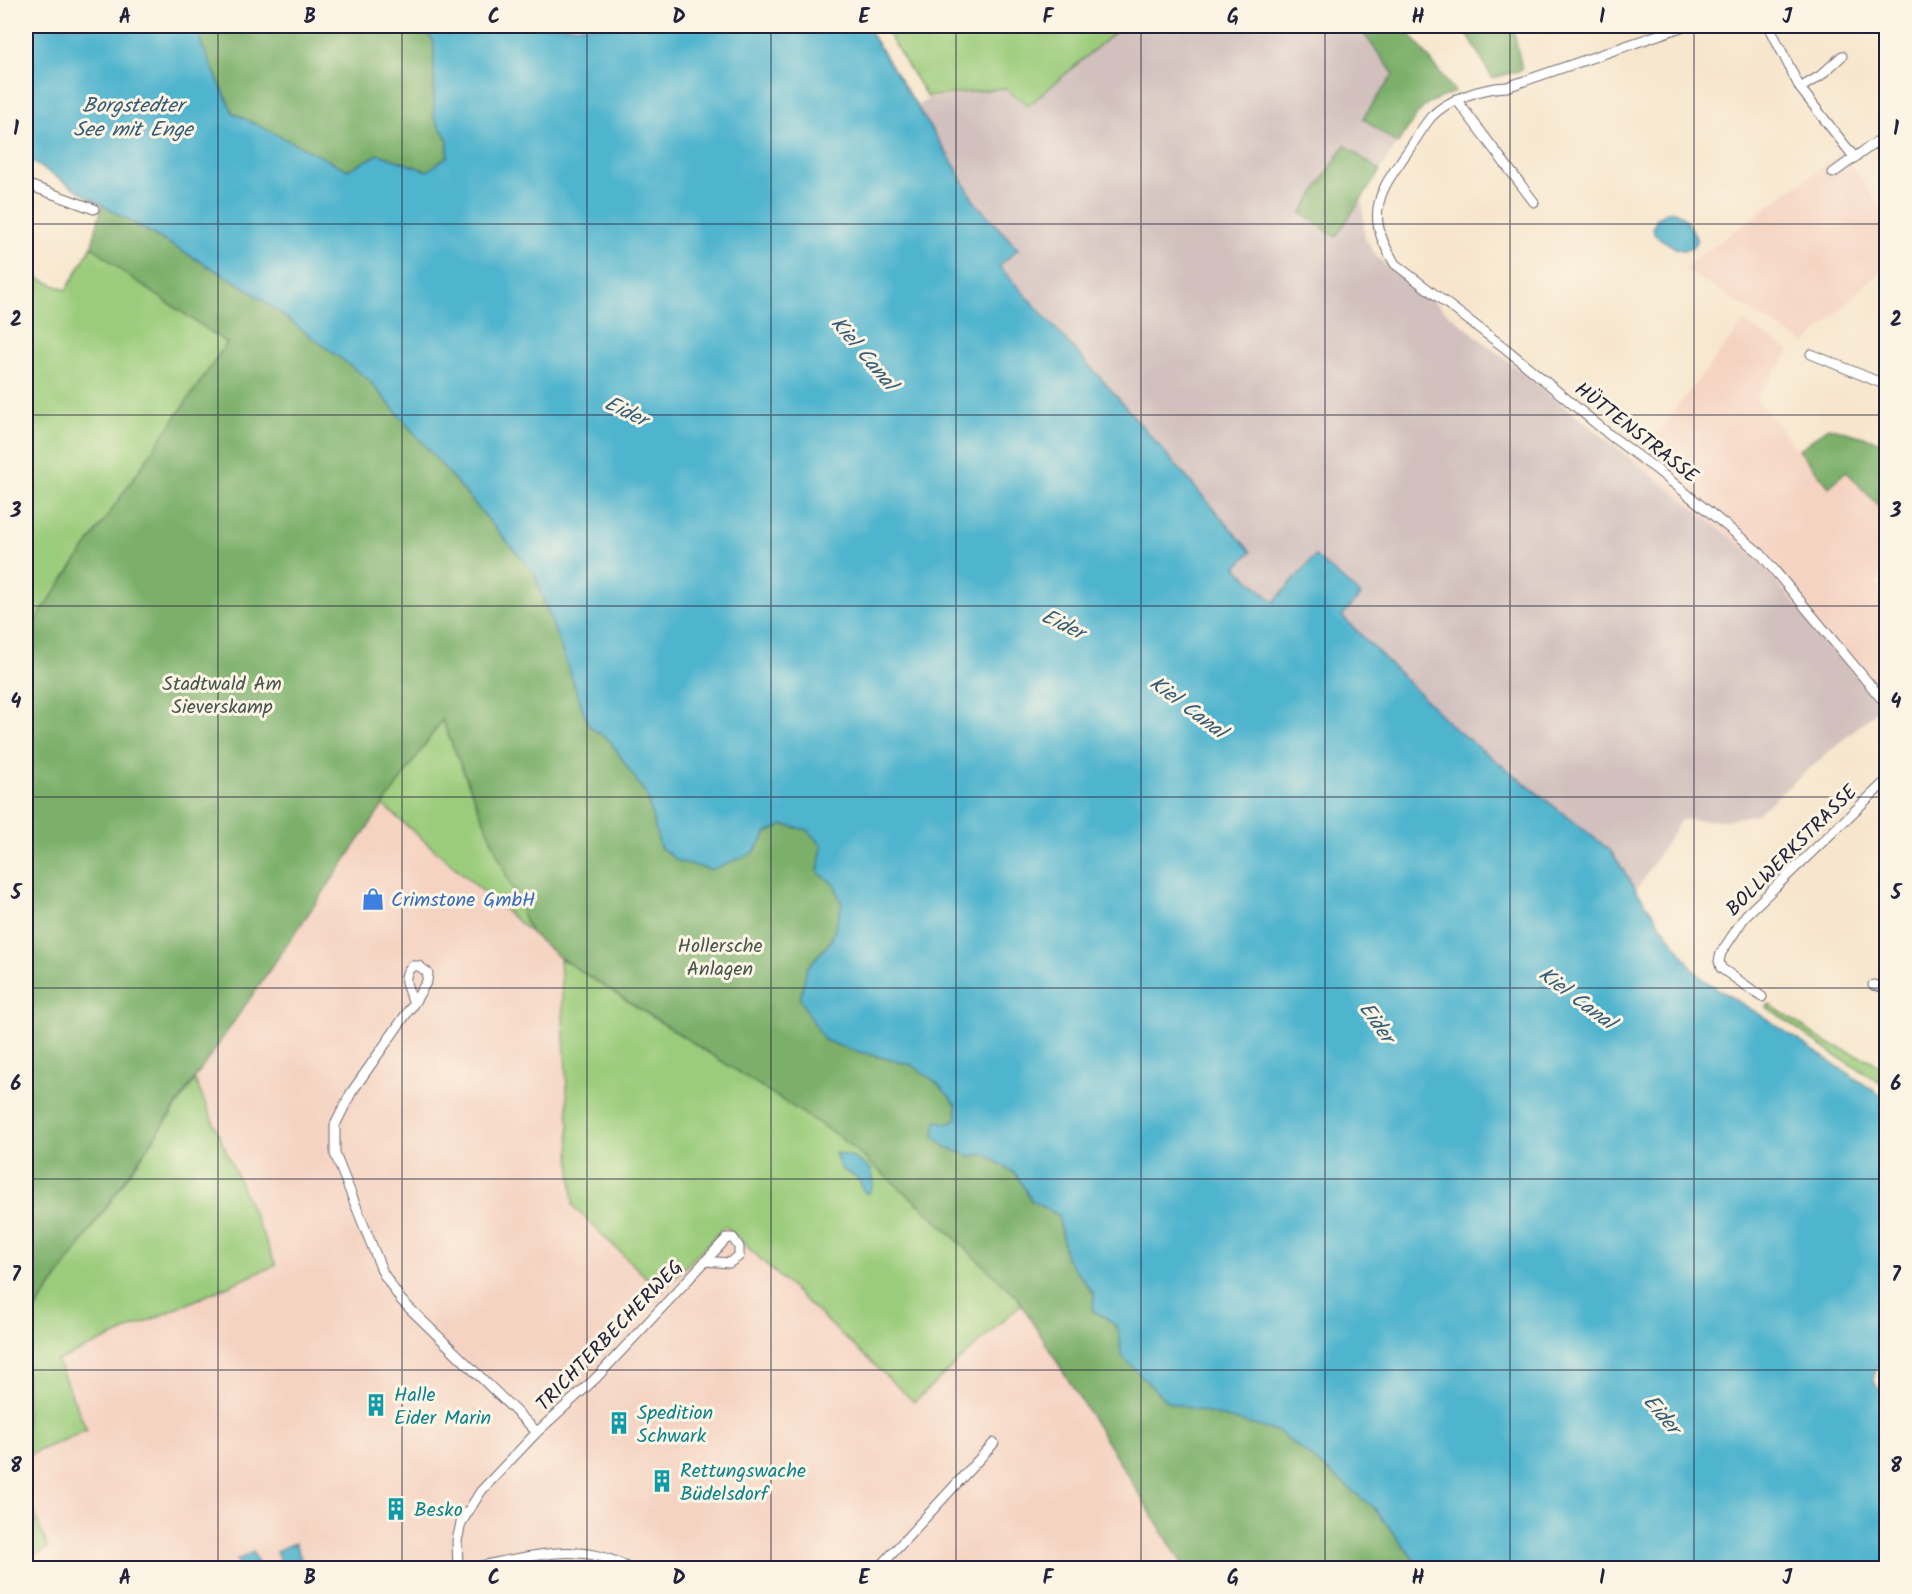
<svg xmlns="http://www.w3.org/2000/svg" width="1912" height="1594" font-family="Kalam,sans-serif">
  <rect width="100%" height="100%" fill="#fcf5e5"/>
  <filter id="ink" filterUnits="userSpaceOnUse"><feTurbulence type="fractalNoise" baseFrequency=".0167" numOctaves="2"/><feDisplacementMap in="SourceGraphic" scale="12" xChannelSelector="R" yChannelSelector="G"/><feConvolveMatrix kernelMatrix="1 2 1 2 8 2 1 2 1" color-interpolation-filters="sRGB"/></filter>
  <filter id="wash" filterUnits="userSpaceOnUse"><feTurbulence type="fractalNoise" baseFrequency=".008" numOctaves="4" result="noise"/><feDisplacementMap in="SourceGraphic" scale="24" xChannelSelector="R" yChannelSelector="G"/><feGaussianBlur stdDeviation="1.35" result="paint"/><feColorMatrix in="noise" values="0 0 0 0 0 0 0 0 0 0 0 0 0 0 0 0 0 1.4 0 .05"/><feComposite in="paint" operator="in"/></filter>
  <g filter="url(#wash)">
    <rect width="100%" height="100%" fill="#f7e6cd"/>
    <!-- built -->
    <path fill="#f5d3c2" d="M 1842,152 L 1886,215 L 1886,265 L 1806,344 L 1683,269 Z
      M 1744,322 L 1790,351 L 1756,399 L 1828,486 L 1846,471 L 1886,514 L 1886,574 L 1876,583 L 1886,595 L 1886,711 L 1755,557 L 1634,461 Z
      M 383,805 L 560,958 L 573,1206 L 661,1292 L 725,1226 L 914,1402 L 1021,1304 L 1185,1568 L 26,1568 L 26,1560 L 48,1548 L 26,1493 L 26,1456 L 87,1430 L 57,1361 L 276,1265 L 195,1080 Z"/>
    <!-- industrial -->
    <path fill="#d1c0bd" d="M 1122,26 L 1358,26 L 1394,74 L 1364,118 L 1397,144 L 1380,171 L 1345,145 L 1301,213 L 1336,237 L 1362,198 L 1365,238 L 1378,258 L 1755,557 L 1882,706 L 1757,814 L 1727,820 L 1681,820 L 1636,890 L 1611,851 L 1454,728 L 1342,615 L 1360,594 L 1315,556 L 1274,602 L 1235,566 L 1251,552 L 1104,382 L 999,266 L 1017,249 L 974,201 L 956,168 L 917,106 L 928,99 L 1004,88 L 1030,105 Z"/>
    <!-- green -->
    <path fill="#9bcc7b" stroke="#5e775b" stroke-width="1.5" d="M 883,26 L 1122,26 L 1029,105 L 1004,88 L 927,97 Z
      M 92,246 L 123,272 L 227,343 L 26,634 L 26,273 L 66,290 Z
      M 442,720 L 530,932 L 383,805 Z
      M 560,958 L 837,1135 L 921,1206 L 1017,1297 L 1021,1304 L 914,1402 L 725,1226 L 661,1292 L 573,1206 Z
      M 1769,1004 L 1827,1043 L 1872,1061 L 1886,1071 L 1886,1086 L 1830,1052 L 1767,1007 Z
      M 195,1080 L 276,1265 L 57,1361 L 87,1430 L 26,1456 L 26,1323 Z
      M 26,1493 L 48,1548 L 26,1560 Z"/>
    <!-- forest -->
    <path fill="#7cb06b" stroke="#4f6953" stroke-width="1.5" d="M 199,26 L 423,26 L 434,42 L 434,117 L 448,140 L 448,156 L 428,171 L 379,154 L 348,170 L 233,113 L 201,43 Z
      M 1358,26 L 1404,26 L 1455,92 L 1428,103 L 1419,112 L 1397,144 L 1363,118 L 1394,74 Z
      M 1463,26 L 1513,26 L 1522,70 L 1492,78 Z
      M 1345,145 L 1380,171 L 1336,237 L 1301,213 Z
      M 102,205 L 243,286 L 368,379 L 534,573 L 589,726 L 610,741 L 647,796 L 660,847 L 753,853 L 767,833 L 783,825 L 808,830 L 822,845 L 818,872 L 835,885 L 842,905 L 831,941 L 807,968 L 824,1040 L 848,1049 L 912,1065 L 937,1083 L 956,1104 L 957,1118 L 950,1124 L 969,1156 L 985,1154 L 1016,1174 L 1031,1200 L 1058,1215 L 1066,1258 L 1094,1294 L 1120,1333 L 1121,1355 L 1252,1424 L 1279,1432 L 1374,1508 L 1421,1568 L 1185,1568 L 1017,1297 L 921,1206 L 837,1135 L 560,958 L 530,932 L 442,720 L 26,1323 L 26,634 L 227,343 L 123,272 L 92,246 Z
      M 1828,427 L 1886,443 L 1886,514 L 1846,471 L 1829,487 L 1799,450 Z"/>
    <!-- water -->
    <path fill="#4fb4ce" stroke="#386b84" stroke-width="1.5" d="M 26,26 L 199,26 L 201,43 L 233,113 L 348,170 L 379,154 L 427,171 L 448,156 L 448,140 L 434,117 L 434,42 L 423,26 L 866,26 L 956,168 L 974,201 L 1018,249 L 999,266 L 1104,382 L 1251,552 L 1236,567 L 1274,602 L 1315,556 L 1361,595 L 1342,616 L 1454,728 L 1611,851 L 1636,890 L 1693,969 L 1705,981 L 1762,1016 L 1886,1099 L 1886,1369 L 1877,1367 C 1870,1378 1876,1389 1886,1396 L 1886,1568 L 1421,1568 L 1374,1508 L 1279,1432 L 1167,1402 L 1121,1355 C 1120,1327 1119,1323 1093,1311 L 1094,1294 L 1066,1258 L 1058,1215 L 1031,1200 L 1016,1174 L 985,1154 L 970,1156 L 946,1147 L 934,1136 L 936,1121 L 950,1124 L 957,1118 L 956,1104 L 937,1083 L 912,1065 L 848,1049 L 824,1040 L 800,999 L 807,968 L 831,941 L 842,905 L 835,885 L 818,872 L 822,845 L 808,830 L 783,825 L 767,833 L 753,853 L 711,870 L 678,861 L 660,847 L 647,796 L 610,741 L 589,726 L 534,573 L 368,379 L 243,286 L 102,205 L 26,158 Z
      M 1675,211 C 1686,218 1694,230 1697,242 L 1693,248 L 1683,250 L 1677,249 L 1655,235 L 1653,228 L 1657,218 L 1668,212 Z
      M 835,1153 L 851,1156 L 871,1169 C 874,1178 875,1186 868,1194 L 864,1192 L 859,1180 L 841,1169 Z
      M 295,1543 L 301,1558 L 282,1566 L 276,1551 Z
      M 253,1552 L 260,1568 L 241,1568 L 237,1560 Z"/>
  </g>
  <g filter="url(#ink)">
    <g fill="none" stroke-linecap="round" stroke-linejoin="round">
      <!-- minor casing -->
      <g stroke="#6d676e" stroke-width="11">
        <path id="minor" d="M 1684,26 L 1507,87 C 1482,88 1448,99 1431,117 C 1421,129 1414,143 1405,155 C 1394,172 1381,187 1378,208 C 1375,229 1385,247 1395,264 L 1505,348 L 1611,436 L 1656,469 L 1760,553 L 1886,704
          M 1769,26 L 1800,88 L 1854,157
          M 1800,88 L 1820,76 L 1842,56
          M 1456,99 L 1534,202
          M 1833,173 L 1886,135
          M 26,184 L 94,209
          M 1811,354 L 1886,385
          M 1881,383 L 1886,372
          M 1873,985 L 1883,987 L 1886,986
          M 1762,997 L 1721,968 L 1719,961 L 1721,953 L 1746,915 L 1886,781
          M 414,1003 C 408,989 400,978 412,966 L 419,966 L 428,973 L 427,981 L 414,1003 L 351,1093 L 335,1125 L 335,1154 L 383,1273 L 401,1300 L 537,1432
          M 458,1568 L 457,1541 L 461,1523 L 481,1491 L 537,1432 L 596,1378 L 727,1238 L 733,1238 L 739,1247 L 739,1256 L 729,1263 L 705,1261
          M 471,1568 C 523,1558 580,1539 628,1568
          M 879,1568 L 994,1443"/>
      </g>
      <!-- minor -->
      <use href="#minor" stroke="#fff" stroke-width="9"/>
    </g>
  </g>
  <!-- grid -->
  <path fill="none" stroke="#22223b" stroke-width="1.5" stroke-opacity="0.55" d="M 218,26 L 218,1568M 402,26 L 402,1568M 587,26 L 587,1568M 771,26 L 771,1568M 956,26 L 956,1568M 1141,26 L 1141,1568M 1325,26 L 1325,1568M 1510,26 L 1510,1568M 1694,26 L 1694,1568M 26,224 L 1886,224M 26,415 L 1886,415M 26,606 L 1886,606M 26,797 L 1886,797M 26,988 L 1886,988M 26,1179 L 1886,1179M 26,1370 L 1886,1370"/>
  <!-- icons -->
  <defs>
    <g id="shop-bare" transform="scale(1.8)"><path d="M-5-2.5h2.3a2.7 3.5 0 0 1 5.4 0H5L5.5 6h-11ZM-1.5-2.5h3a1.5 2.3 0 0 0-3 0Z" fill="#3f7fe0" stroke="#fcf5e5" stroke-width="2.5" paint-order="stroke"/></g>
    <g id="building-bare" transform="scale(1.8)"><path d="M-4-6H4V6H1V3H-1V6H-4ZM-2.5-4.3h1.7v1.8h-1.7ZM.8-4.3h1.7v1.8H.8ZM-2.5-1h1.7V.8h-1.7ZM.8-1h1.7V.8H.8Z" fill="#0f9aa8" stroke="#fcf5e5" stroke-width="2.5" paint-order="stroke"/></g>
  </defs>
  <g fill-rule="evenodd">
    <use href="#shop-bare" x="373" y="899"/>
    <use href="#building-bare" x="376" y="1405"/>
    <use href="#building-bare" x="619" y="1423"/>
    <use href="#building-bare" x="662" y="1481"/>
    <use href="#building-bare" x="396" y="1509"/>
  </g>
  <g text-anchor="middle" stroke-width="6" stroke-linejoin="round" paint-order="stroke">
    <!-- street labels -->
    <g font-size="20" fill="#22223b" stroke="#fcf5e5">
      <text transform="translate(1637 432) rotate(38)" y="7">HÜTTENSTRASSE</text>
      <text transform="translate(1791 850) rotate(-45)" y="7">BOLLWERKSTRASSE</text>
      <text transform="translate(609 1335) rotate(-46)" y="7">TRICHTERBECHERWEG</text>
    </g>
    <!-- park labels -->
    <g font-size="20" fill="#46554e" stroke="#fcf5e5">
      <text x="222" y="690">Stadtwald Am<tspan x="222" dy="23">Sieverskamp</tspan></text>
      <text x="720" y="952">Hollersche<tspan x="720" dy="23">Anlagen</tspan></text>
    </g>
    <!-- shop labels -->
    <g font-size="20" fill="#366cbe" stroke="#fcf5e5" text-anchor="start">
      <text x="391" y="906">Crimstone GmbH</text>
    </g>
    <!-- culture labels -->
    <g font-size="20" fill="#0d838f" stroke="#fcf5e5" text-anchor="start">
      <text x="394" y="1401">Halle<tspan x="394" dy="23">Eider Marin</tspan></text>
      <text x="637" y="1419">Spedition<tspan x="637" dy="23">Schwark</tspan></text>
      <text x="680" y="1477">Rettungswache<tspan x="680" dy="23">Büdelsdorf</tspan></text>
      <text x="414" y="1516">Besko</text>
    </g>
    <!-- water labels -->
    <g font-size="21" font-style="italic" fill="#345c76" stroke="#fcf5e5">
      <text x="133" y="112">Borgstedter<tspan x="133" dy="24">See mit Enge</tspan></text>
      <text transform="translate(864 353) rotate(50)" y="7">Kiel Canal</text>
      <text transform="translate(626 411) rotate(26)" y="7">Eider</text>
      <text transform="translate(1063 624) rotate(26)" y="7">Eider</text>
      <text transform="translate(1188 707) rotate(37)" y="7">Kiel Canal</text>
      <text transform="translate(1577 998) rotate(37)" y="7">Kiel Canal</text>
      <text transform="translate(1377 1022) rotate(55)" y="7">Eider</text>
      <text transform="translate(1662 1414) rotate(50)" y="7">Eider</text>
    </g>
  </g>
  <!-- margin -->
  <rect width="1912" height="1594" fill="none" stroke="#fcf5e5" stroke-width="66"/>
  <rect x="33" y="33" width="1846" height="1528" fill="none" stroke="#22223b" stroke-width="2"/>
  <g font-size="20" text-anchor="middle" font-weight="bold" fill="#22223b">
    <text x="125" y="23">A</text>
    <text x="310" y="23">B</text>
    <text x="494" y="23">C</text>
    <text x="679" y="23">D</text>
    <text x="864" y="23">E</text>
    <text x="1048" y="23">F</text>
    <text x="1233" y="23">G</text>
    <text x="1418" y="23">H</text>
    <text x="1602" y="23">I</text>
    <text x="1787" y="23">J</text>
    <text x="16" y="135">1</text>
    <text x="1896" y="135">1</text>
    <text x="16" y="326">2</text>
    <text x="1896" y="326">2</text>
    <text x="16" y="517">3</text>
    <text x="1896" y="517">3</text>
    <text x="16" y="708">4</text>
    <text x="1896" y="708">4</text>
    <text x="16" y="899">5</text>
    <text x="1896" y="899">5</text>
    <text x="16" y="1090">6</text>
    <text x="1896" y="1090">6</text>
    <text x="16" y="1281">7</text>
    <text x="1896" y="1281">7</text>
    <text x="16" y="1472">8</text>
    <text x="1896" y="1472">8</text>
    <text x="125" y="1584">A</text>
    <text x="310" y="1584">B</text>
    <text x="494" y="1584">C</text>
    <text x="679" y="1584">D</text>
    <text x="864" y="1584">E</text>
    <text x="1048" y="1584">F</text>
    <text x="1233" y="1584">G</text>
    <text x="1418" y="1584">H</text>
    <text x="1602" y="1584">I</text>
    <text x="1787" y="1584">J</text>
  </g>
</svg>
